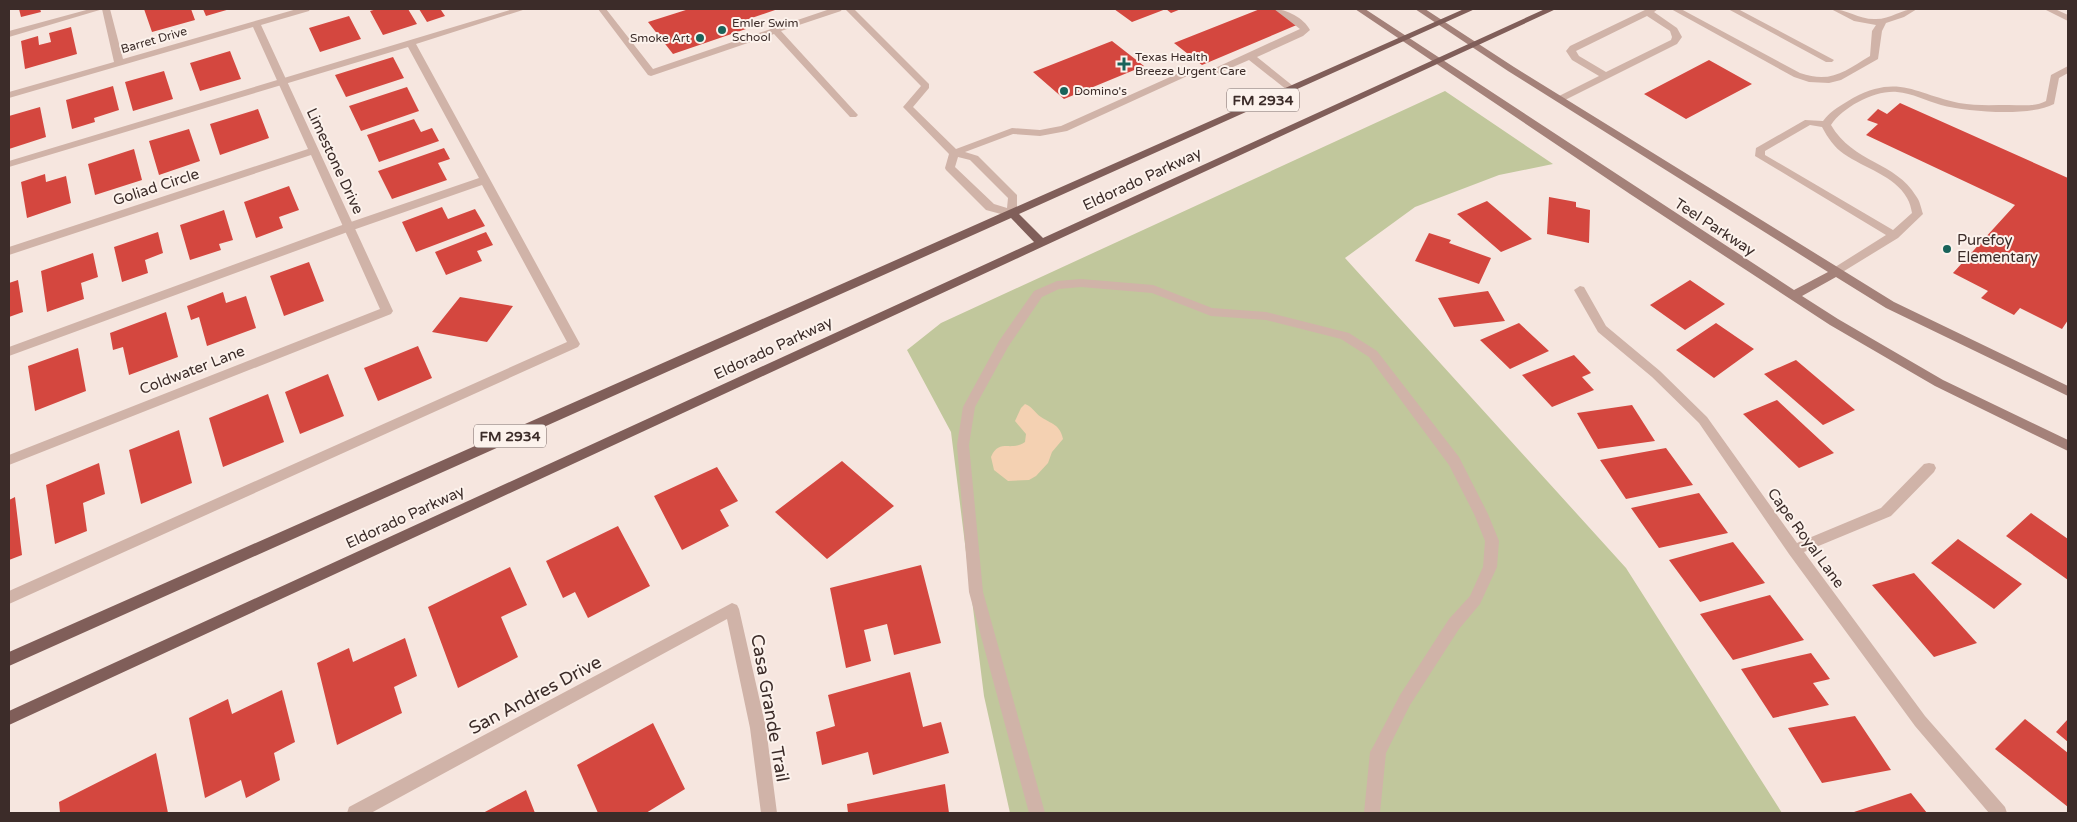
<svg xmlns="http://www.w3.org/2000/svg" width="2077" height="822" font-family="'Varela Round',sans-serif">
  <rect width="100%" height="100%" fill="#f6e6df"/>
  <!-- green -->
  <path fill="#c1c79c" d="M 1445,91 L 1553,164 L 1499,175 L 1415,207 L 1345,258 L 1626,568 L 1782,813 L 1010,813 L 984,696 L 951,432 L 907,350 L 941,323 Z"/>
  <!-- sand -->
  <path fill="#f4d1b2" d="M 1025,404 C 1033,407 1035,413 1041,417 C 1051,424 1060,424 1063,439 L 1052,452 L 1048,463 L 1036,476 L 1029,480 L 1008,481 L 994,470 L 991,457 C 999,438 1011,452 1025,442 L 1026,434 L 1015,421 L 1021,408 Z"/>
  <!-- building -->
  <path fill="#d4473f" d="M 19,9 L 40,9 L 41,12 L 21,17 Z
    M 144,9 L 191,9 L 195,20 L 152,32 Z
    M 203,9 L 230,9 L 206,16 Z
    M 377,9 L 408,9 L 417,24 L 383,35 L 370,11 Z
    M 419,9 L 445,9 L 441,10 L 445,16 L 427,22 Z
    M 689,9 L 778,9 L 740,22 L 746,29 L 673,54 L 648,22 Z
    M 1114,9 L 1181,9 L 1171,13 L 1166,9 L 1132,22 Z
    M 1260,9 L 1276,9 L 1299,24 L 1202,65 L 1174,43 Z
    M 349,16 L 361,39 L 320,52 L 309,28 Z
    M 71,27 L 77,54 L 25,69 L 21,41 L 38,36 L 39,45 L 51,42 L 49,33 Z
    M 1112,41 L 1144,66 L 1064,99 L 1033,72 Z
    M 230,51 L 241,79 L 200,91 L 190,63 Z
    M 393,57 L 404,78 L 346,97 L 335,75 Z
    M 1709,60 L 1752,84 L 1686,119 L 1644,94 Z
    M 164,71 L 173,99 L 133,111 L 125,82 Z
    M 113,86 L 119,110 L 94,118 L 95,122 L 72,129 L 66,100 Z
    M 407,87 L 419,111 L 361,131 L 349,106 Z
    M 1900,103 L 2068,178 L 2068,320 L 2062,329 L 2020,308 L 2014,315 L 1981,298 L 1988,291 L 1953,273 L 2015,205 L 1866,135 L 1878,124 L 1867,120 L 1878,109 L 1887,114 Z
    M 40,107 L 46,137 L 9,149 L 9,116 Z
    M 258,109 L 269,138 L 220,155 L 210,124 Z
    M 414,119 L 421,132 L 432,128 L 439,141 L 379,162 L 367,135 Z
    M 189,129 L 200,161 L 159,175 L 149,141 Z
    M 444,148 L 450,159 L 438,163 L 447,180 L 392,199 L 378,171 Z
    M 134,149 L 142,180 L 95,195 L 88,164 Z
    M 45,174 L 46,182 L 66,176 L 71,203 L 27,218 L 21,182 Z
    M 289,186 L 299,210 L 279,217 L 283,228 L 256,238 L 244,202 Z
    M 1549,197 L 1576,202 L 1576,207 L 1590,210 L 1589,243 L 1547,234 Z
    M 1487,201 L 1532,239 L 1501,252 L 1457,214 Z
    M 442,207 L 448,219 L 475,209 L 485,226 L 416,252 L 402,222 Z
    M 224,210 L 233,240 L 219,244 L 221,250 L 190,260 L 180,225 Z
    M 158,232 L 163,253 L 145,260 L 148,273 L 122,282 L 114,247 Z
    M 486,232 L 493,245 L 477,251 L 482,261 L 446,275 L 435,252 Z
    M 1429,233 L 1451,240 L 1449,243 L 1491,258 L 1479,284 L 1415,261 Z
    M 93,253 L 98,277 L 81,283 L 84,299 L 47,312 L 41,271 Z
    M 309,262 L 324,301 L 284,316 L 270,276 Z
    M 18,280 L 23,312 L 9,317 L 9,283 Z
    M 1690,280 L 1725,304 L 1685,330 L 1650,305 Z
    M 1488,291 L 1505,321 L 1454,327 L 1438,298 Z
    M 223,292 L 226,303 L 246,296 L 256,328 L 207,346 L 199,317 L 191,320 L 187,306 Z
    M 460,297 L 513,306 L 487,342 L 432,332 Z
    M 166,312 L 178,357 L 129,375 L 123,347 L 113,350 L 110,333 Z
    M 1519,323 L 1549,351 L 1510,369 L 1480,340 Z
    M 1716,323 L 1754,349 L 1714,378 L 1676,350 Z
    M 418,346 L 432,378 L 378,401 L 364,368 Z
    M 78,348 L 86,391 L 35,411 L 28,366 Z
    M 1574,355 L 1591,373 L 1582,377 L 1594,390 L 1552,407 L 1522,375 Z
    M 1796,360 L 1855,410 L 1823,425 L 1764,374 Z
    M 328,374 L 344,416 L 300,434 L 285,392 Z
    M 268,394 L 284,442 L 223,467 L 209,418 Z
    M 1777,400 L 1834,453 L 1799,468 L 1743,414 Z
    M 1632,405 L 1655,441 L 1598,449 L 1577,413 Z
    M 179,430 L 192,483 L 141,504 L 129,450 Z
    M 1666,448 L 1693,485 L 1626,499 L 1600,460 Z
    M 842,461 L 894,506 L 827,559 L 775,512 Z
    M 99,463 L 105,494 L 83,503 L 87,531 L 55,544 L 46,485 Z
    M 717,467 L 738,501 L 720,510 L 729,526 L 682,550 L 654,496 Z
    M 1699,493 L 1728,533 L 1659,548 L 1631,508 Z
    M 15,497 L 22,555 L 9,560 L 9,500 Z
    M 2031,513 L 2068,539 L 2068,580 L 2006,536 Z
    M 618,526 L 650,586 L 588,618 L 575,592 L 563,598 L 546,561 Z
    M 1958,539 L 2022,584 L 1994,609 L 1931,563 Z
    M 1733,542 L 1765,583 L 1700,602 L 1669,560 Z
    M 921,565 L 941,643 L 894,655 L 887,624 L 864,630 L 871,661 L 846,668 L 830,588 Z
    M 510,567 L 527,605 L 501,617 L 518,657 L 458,688 L 428,607 Z
    M 1914,573 L 1977,643 L 1934,657 L 1872,585 Z
    M 1770,595 L 1804,640 L 1733,660 L 1700,614 Z
    M 405,638 L 417,676 L 394,687 L 402,713 L 337,745 L 317,663 L 349,648 L 353,662 Z
    M 1811,653 L 1830,679 L 1813,683 L 1829,705 L 1773,718 L 1741,669 Z
    M 910,672 L 923,727 L 941,722 L 949,753 L 873,775 L 868,752 L 822,765 L 816,732 L 835,726 L 828,695 Z
    M 282,690 L 295,742 L 274,753 L 280,780 L 246,798 L 241,780 L 205,798 L 189,718 L 228,699 L 232,714 Z
    M 1855,716 L 1891,770 L 1822,783 L 1788,728 Z
    M 2025,719 L 2068,753 L 2068,807 L 1995,749 Z
    M 2068,719 L 2068,742 L 2056,732 Z
    M 653,723 L 685,789 L 646,813 L 598,813 L 577,765 Z
    M 156,753 L 168,813 L 60,813 L 59,802 Z
    M 945,784 L 949,813 L 848,813 L 847,804 Z
    M 526,790 L 535,813 L 483,813 Z
    M 1911,793 L 1927,813 L 1851,813 Z"/>
  <g fill="none" stroke-linecap="round" stroke-linejoin="round">
    <!-- service -->
    <path fill="#d0b3a8" fill-rule="evenodd" d="M 90,9 L 103,9 L 9,37 L 9,31 Z
      M 513,9 L 526,9 L 416,44 L 580,344 L 578,347 L 9,604 L 9,591 L 567,342 L 482,185 L 353,230 L 9,356 L 9,347 L 345,224 L 479,178 L 408,47 L 9,167 L 9,161 Z
      M 598,9 L 606,9 L 653,69 L 830,9 L 842,9 L 841,11 L 781,31 L 858,115 L 856,117 L 850,117 L 774,34 L 651,76 L 648,75 Z
      M 845,9 L 854,9 L 929,84 L 929,88 L 913,107 L 956,149 L 1012,128 L 1040,130 L 1061,126 L 1179,73 L 1195,69 L 1213,69 L 1300,29 L 1274,9 C 1286,9 1304,18 1310,30 L 1303,36 L 1257,57 L 1293,86 L 1293,90 L 1287,90 L 1249,60 L 1217,74 L 1185,77 L 1067,131 L 1040,136 L 1013,134 L 965,152 L 978,156 L 1017,195 L 1017,213 L 1012,217 L 986,210 L 946,170 L 945,168 L 949,154 L 903,107 L 921,86 ZM 958,157 L 970,160 L 1008,198 L 1007,208 L 994,204 L 955,167 Z
      M 1647,9 L 1658,9 L 1654,12 L 1677,28 L 1682,37 L 1677,44 L 1563,101 L 1557,101 L 1557,97 L 1599,76 L 1572,60 L 1566,51 L 1570,46 ZM 1647,16 L 1670,31 L 1672,37 L 1671,40 L 1606,72 L 1579,56 L 1576,51 Z
      M 1671,9 L 1681,9 L 1800,73 C 1831,84 1845,71 1870,56 L 1872,31 L 1876,25 L 1854,21 L 1831,9 C 1847,9 1860,20 1876,19 C 1891,19 1903,8 1917,9 L 1904,17 L 1886,23 L 1882,31 L 1878,59 L 1841,80 L 1829,83 L 1809,82 L 1794,77 Z
      M 1728,9 L 1738,9 L 1834,60 L 1832,62 L 1826,62 Z
      M 2044,9 L 2055,9 L 2068,15 L 2068,21 Z
      M 2068,66 L 2068,73 L 2059,78 L 2054,104 C 2030,117 1968,112 1941,105 C 1927,101 1912,93 1897,92 C 1875,90 1843,107 1831,125 C 1853,163 1896,162 1916,196 C 1920,201 1921,208 1923,214 L 1898,238 L 1836,276 L 1830,272 L 1832,269 L 1886,235 L 1755,156 L 1756,148 L 1805,120 L 1823,121 C 1831,110 1842,105 1853,98 C 1899,74 1915,94 1959,103 C 1976,106 1992,105 2009,105 C 2021,105 2035,107 2046,101 L 2051,75 ZM 1810,125 L 1822,127 C 1828,138 1834,147 1844,154 C 1864,168 1895,176 1907,198 C 1910,203 1911,208 1912,213 L 1893,230 L 1765,155 L 1765,151 Z
      M 1081,279 L 1153,285 L 1212,308 L 1266,312 L 1349,333 L 1377,351 L 1459,457 L 1488,514 L 1499,541 L 1497,567 L 1480,604 L 1459,629 L 1410,705 L 1386,753 L 1380,813 L 1364,813 L 1370,752 L 1373,747 L 1400,695 L 1449,619 L 1470,596 L 1483,567 L 1485,541 L 1474,514 L 1449,465 L 1369,357 L 1341,339 L 1266,320 L 1211,316 L 1152,293 L 1081,287 L 1059,289 L 1042,297 L 1008,347 L 975,407 L 969,445 L 983,592 L 1045,813 L 1029,813 L 969,592 L 957,445 L 963,407 L 999,341 L 1034,291 L 1057,281 Z"/>
    <!-- minor -->
    <path fill="#d0b3a8" fill-rule="evenodd" d="M 102,9 L 110,9 L 123,59 L 297,9 L 310,9 L 309,11 L 261,25 L 393,311 L 391,314 L 9,465 L 9,455 L 380,309 L 311,155 L 9,255 L 9,247 L 308,149 L 253,27 L 9,98 L 9,92 L 114,62 Z
      M 1580,286 L 1584,287 L 1606,326 L 1660,371 L 1707,417 L 1797,543 L 1881,508 L 1924,464 L 1929,463 L 1934,464 L 1936,468 L 1934,472 L 1891,516 L 1804,552 L 1925,716 L 2005,807 L 2007,813 L 1989,813 L 1915,726 L 1789,554 L 1699,423 L 1652,377 L 1598,332 L 1574,290 Z
      M 732,603 L 737,605 L 739,609 L 766,728 L 777,813 L 761,813 L 750,728 L 727,619 L 371,813 L 347,813 L 349,807 Z"/>
    <!-- secondary -->
    <path fill="#a48179" fill-rule="evenodd" d="M 1355,9 L 1365,9 L 1794,290 L 1828,272 L 1508,71 L 1415,9 L 1425,9 L 1514,67 L 1894,302 L 2068,386 L 2068,396 L 1886,308 L 1836,277 L 1802,296 L 1838,319 L 1943,380 L 2068,440 L 2068,451 L 1935,386 L 1830,325 L 1630,194 Z"/>
    <!-- primary -->
    <path fill="#805e59" fill-rule="evenodd" d="M 1464,9 L 1475,9 L 1019,214 L 1043,238 L 1545,9 L 1556,9 L 9,725 L 9,711 L 1034,242 L 1011,218 L 9,666 L 9,652 Z"/>
  </g>
  <!-- markers -->
  <g fill="#19635a" stroke="#fcf2ec" stroke-width="2">
    <circle cx="722" cy="30" r="5"/>
    <circle cx="700" cy="38" r="5"/>
    <path d="M1121.5 56.5h5v5h5v5h-5v5h-5v-5h-5v-5h5z"/>
    <circle cx="1064" cy="91" r="5"/>
    <circle cx="1947" cy="249" r="5"/>
  </g>
  <g text-anchor="middle" stroke-width="4" stroke-linejoin="round" paint-order="stroke">
    <!-- far-poi labels -->
    <g font-size="12" fill="#3c2c29" stroke="#fcf2ec" text-anchor="start">
      <text x="732" y="27">Emler Swim<tspan x="732" dy="14">School</tspan></text>
      <text x="690" y="42" text-anchor="end">Smoke Art</text>
      <text x="1135" y="61">Texas Health<tspan x="1135" dy="14">Breeze Urgent Care</tspan></text>
      <text x="1074" y="95">Domino's</text>
    </g>
    <!-- far-street labels -->
    <g font-size="12" fill="#3c2c29" stroke="#fcf2ec">
      <text transform="translate(154 40) rotate(-16)" y="4">Barret Drive</text>
    </g>
    <!-- shield labels -->
    <g fill="#fcf2ec" stroke="#766764" stroke-width="1">
      <rect x="1227" y="88.5" width="72" height="23" rx="4"/>
      <rect x="474" y="424.5" width="72" height="23" rx="4"/>
    </g>
    <g font-size="14" font-weight="bold" fill="#3c2c29">
      <text x="1263" y="105">FM 2934</text>
      <text x="510" y="441">FM 2934</text>
    </g>
    <!-- street labels -->
    <g font-size="15" fill="#3c2c29" stroke="#fcf2ec">
      <text transform="translate(335 161) rotate(65)" y="5">Limestone Drive</text>
      <text transform="translate(1142 179) rotate(-25)" y="5">Eldorado Parkway</text>
      <text transform="translate(156 187) rotate(-18)" y="5">Goliad Circle</text>
      <text transform="translate(1715 227) rotate(33)" y="5">Teel Parkway</text>
      <text transform="translate(773 348) rotate(-25)" y="5">Eldorado Parkway</text>
      <text transform="translate(192 370) rotate(-21)" y="5">Coldwater Lane</text>
      <text transform="translate(405 517) rotate(-25)" y="5">Eldorado Parkway</text>
      <text transform="translate(1806 538) rotate(54)" y="5">Cape Royal Lane</text>
    </g>
    <!-- poi labels -->
    <g font-size="15" fill="#3c2c29" stroke="#fcf2ec" text-anchor="start">
      <text x="1957" y="245">Purefoy<tspan x="1957" dy="17">Elementary</tspan></text>
    </g>
    <!-- near-street labels -->
    <g font-size="18" fill="#3c2c29" stroke="#fcf2ec">
      <text transform="translate(535 695) rotate(-28)" y="6">San Andres Drive</text>
      <text transform="translate(770 708) rotate(80)" y="6">Casa Grande Trail</text>
    </g>
  </g>
  <!-- border -->
  <rect width="2077" height="822" fill="none" stroke="#3c2c29" stroke-width="20"/>
</svg>
